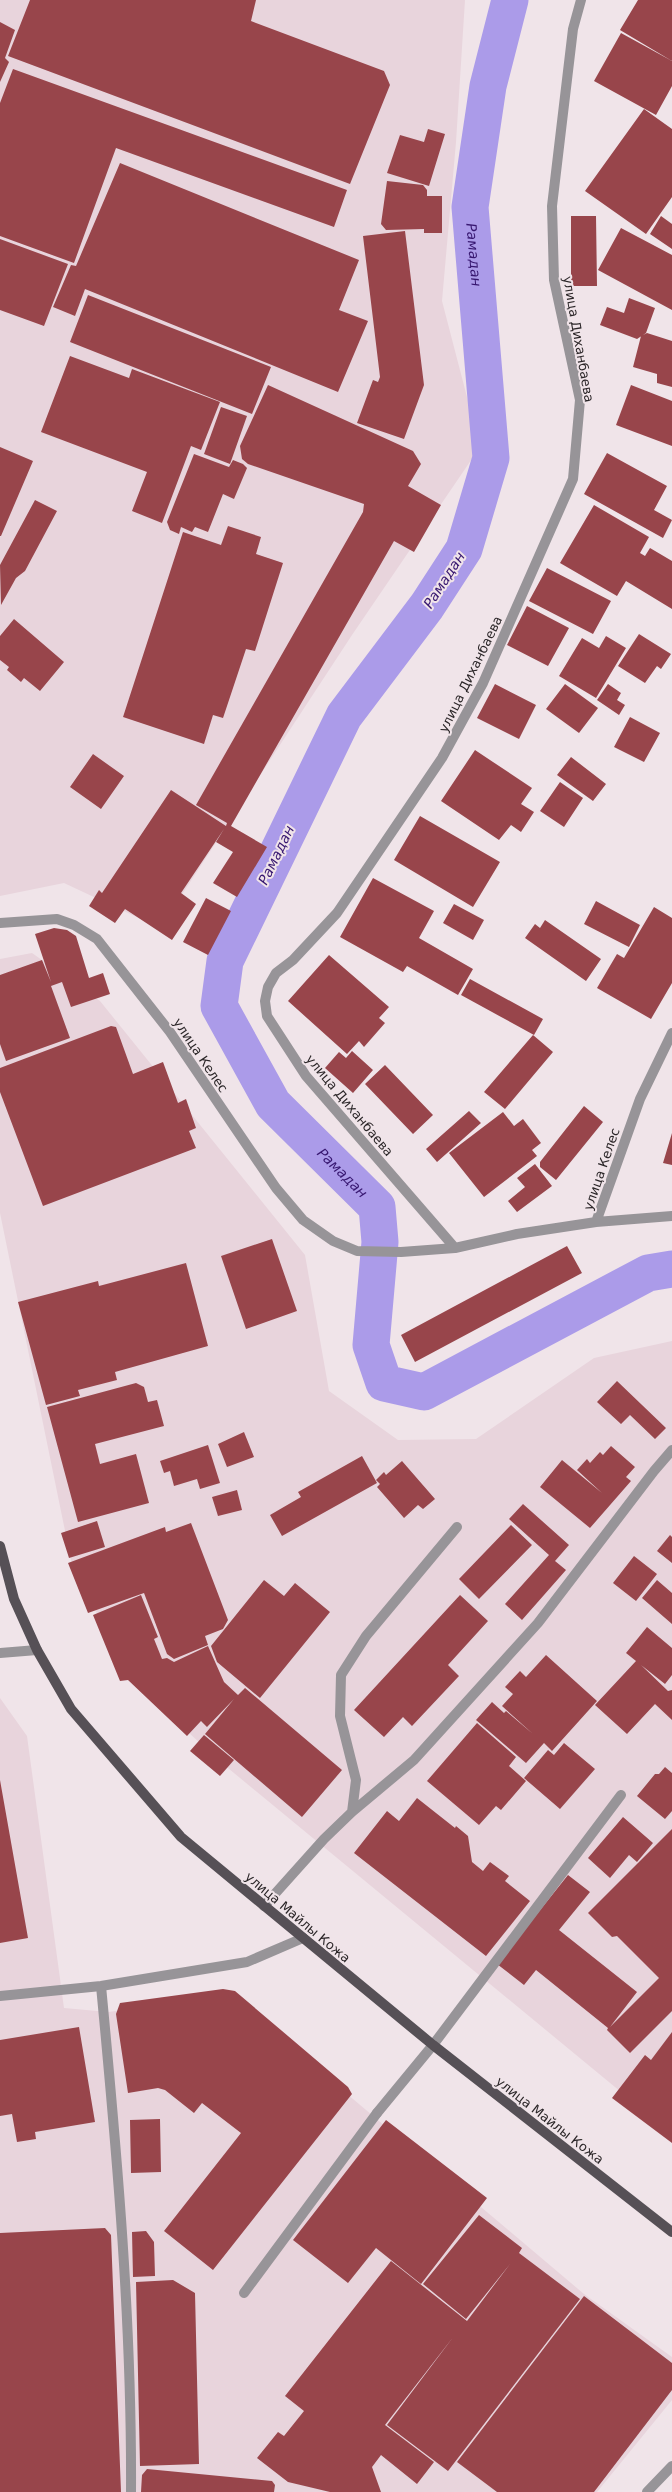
<svg xmlns="http://www.w3.org/2000/svg" width="672" height="2492" font-family="'DejaVu Sans',sans-serif">
  <rect width="100%" height="100%" fill="#f0e4e9"/>
  <!-- built -->
  <path fill="#e8d4dc" d="M 0,0 L 465,0 L 456,142 L 442,301 L 480,447 L 352,635 L 160,928 L 64,883 L 0,896 Z
    M 32,953 L 100,1001 L 305,1255 L 329,1391 L 398,1440 L 476,1439 L 594,1358 L 672,1341 L 672,2134 L 217,1759 L 127,1675 L 71,1560 L 0,1213 L 0,959 Z
    M 0,1698 L 27,1736 L 64,2008 L 108,2012 L 231,1996 L 584,2294 L 672,2357 L 672,2400 L 597,2492 L 0,2492 Z"/>
  <g fill="none" stroke-linecap="round" stroke-linejoin="round">
    <!-- canal -->
    <path stroke="#ab9be9" stroke-width="37" id="s1" d="M 510,0 L 488,86 L 470,207 L 491,458 L 464,549 L 427,606 L 344,716 L 225,961 L 219,1006 L 273,1104 L 377,1207 L 380,1242 L 371,1345 L 384,1383 L 424,1392 L 648,1273 L 672,1269"/>
  </g>
  <!-- building -->
  <path fill="#98454b" d="M 30,0 L 256,0 L 251,21 L 384,71 L 390,85 L 350,184 L 8,56 Z
    M 638,0 L 672,0 L 672,61 L 620,30 Z
    M 0,22 L 15,30 L 5,58 L 9,62 L 0,82 Z
    M 621,33 L 672,61 L 672,86 L 656,115 L 594,81 Z
    M 13,69 L 347,190 L 334,227 L 116,148 L 74,263 L 0,236 L 0,103 Z
    M 644,109 L 672,129 L 672,197 L 646,234 L 585,191 Z
    M 428,129 L 445,134 L 429,186 L 387,173 L 400,135 L 424,142 Z
    M 120,163 L 359,260 L 339,310 L 368,321 L 338,392 L 85,289 L 75,316 L 53,307 L 71,265 L 76,266 Z
    M 387,181 L 423,185 L 427,190 L 427,196 L 442,196 L 442,233 L 424,233 L 424,229 L 386,230 L 381,224 Z
    M 571,216 L 596,216 L 597,286 L 571,286 Z
    M 661,216 L 672,224 L 672,249 L 650,234 Z
    M 621,228 L 672,255 L 672,310 L 598,270 Z
    M 405,231 L 424,385 L 404,439 L 357,423 L 373,380 L 378,382 L 380,377 L 363,236 Z
    M 0,239 L 68,264 L 44,326 L 0,310 Z
    M 88,295 L 271,367 L 252,414 L 70,342 Z
    M 629,298 L 655,308 L 646,333 L 637,339 L 600,325 L 607,307 L 624,313 Z
    M 647,333 L 672,341 L 672,387 L 657,383 L 657,374 L 633,367 L 641,336 Z
    M 70,356 L 129,378 L 132,369 L 220,402 L 201,450 L 191,446 L 162,523 L 132,511 L 147,472 L 41,432 Z
    M 268,385 L 413,451 L 421,464 L 408,486 L 441,505 L 414,552 L 394,541 L 231,826 L 267,847 L 237,897 L 213,883 L 233,852 L 216,842 L 224,829 L 181,893 L 196,904 L 172,940 L 125,909 L 115,923 L 89,906 L 99,890 L 102,893 L 171,790 L 226,826 L 227,823 L 196,805 L 363,512 L 364,504 L 248,464 L 242,459 L 240,446 Z
    M 631,385 L 672,401 L 672,446 L 616,425 Z
    M 221,407 L 247,416 L 230,464 L 204,454 Z
    M 0,447 L 33,461 L 1,536 L 0,536 Z
    M 607,453 L 667,486 L 654,510 L 672,520 L 663,538 L 584,494 Z
    M 194,454 L 229,467 L 233,460 L 243,464 L 247,468 L 234,499 L 223,494 L 208,532 L 195,527 L 192,532 L 181,527 L 179,534 L 170,530 L 167,522 Z
    M 35,500 L 57,511 L 25,571 L 16,578 L 1,605 L 0,565 Z
    M 594,505 L 649,537 L 640,553 L 645,556 L 650,548 L 672,561 L 672,609 L 626,581 L 617,596 L 560,563 Z
    M 228,526 L 261,537 L 256,554 L 283,563 L 255,651 L 246,649 L 223,718 L 213,715 L 204,744 L 123,717 L 183,532 L 221,545 Z
    M 547,568 L 611,601 L 593,634 L 529,601 Z
    M 527,606 L 569,628 L 548,666 L 507,645 Z
    M 14,619 L 64,662 L 40,691 L 24,678 L 21,682 L 7,670 L 9,667 L 0,660 L 0,636 Z
    M 639,634 L 671,654 L 661,669 L 657,666 L 645,683 L 618,666 Z
    M 606,636 L 626,648 L 596,698 L 559,676 L 582,638 L 599,648 Z
    M 495,684 L 536,705 L 519,739 L 477,718 Z
    M 565,684 L 598,708 L 579,733 L 546,709 Z
    M 608,684 L 621,693 L 617,700 L 625,705 L 619,715 L 597,700 Z
    M 630,717 L 660,733 L 644,762 L 614,747 Z
    M 475,750 L 532,788 L 521,804 L 534,812 L 521,832 L 511,825 L 499,840 L 441,801 Z
    M 93,754 L 124,776 L 101,809 L 70,787 Z
    M 571,757 L 606,784 L 593,801 L 557,775 Z
    M 560,782 L 583,798 L 564,827 L 540,811 Z
    M 420,816 L 500,862 L 473,907 L 394,860 Z
    M 373,878 L 434,911 L 419,938 L 473,969 L 458,995 L 407,966 L 403,972 L 340,937 Z
    M 206,898 L 231,911 L 208,955 L 183,942 Z
    M 596,901 L 640,925 L 629,947 L 584,924 Z
    M 454,904 L 484,920 L 473,940 L 443,923 Z
    M 654,907 L 672,918 L 672,983 L 651,1019 L 597,988 L 617,954 L 624,958 Z
    M 545,920 L 601,959 L 586,981 L 525,938 L 535,924 L 540,928 Z
    M 54,928 L 67,930 L 76,936 L 89,978 L 103,973 L 110,994 L 71,1007 L 62,982 L 51,986 L 70,1038 L 6,1061 L 0,1044 L 0,975 L 42,960 L 51,982 L 35,934 Z
    M 329,955 L 389,1007 L 379,1018 L 385,1023 L 364,1047 L 359,1041 L 347,1054 L 288,1001 Z
    M 470,979 L 543,1019 L 534,1035 L 461,995 Z
    M 111,1026 L 116,1027 L 133,1074 L 163,1062 L 178,1103 L 186,1099 L 196,1128 L 189,1131 L 196,1148 L 43,1206 L 0,1092 L 0,1068 Z
    M 533,1035 L 553,1052 L 505,1109 L 484,1092 Z
    M 352,1051 L 373,1070 L 353,1093 L 325,1068 L 339,1052 L 346,1058 Z
    M 385,1065 L 433,1115 L 413,1134 L 365,1084 Z
    M 584,1106 L 603,1122 L 556,1180 L 540,1167 L 540,1162 Z
    M 469,1111 L 481,1123 L 437,1162 L 426,1149 Z
    M 503,1112 L 514,1126 L 523,1119 L 541,1143 L 532,1150 L 537,1156 L 484,1197 L 449,1153 Z
    M 672,1133 L 672,1165 L 663,1163 Z
    M 535,1164 L 552,1186 L 517,1212 L 508,1201 L 525,1187 L 517,1178 Z
    M 272,1239 L 297,1311 L 246,1329 L 221,1256 Z
    M 567,1246 L 582,1273 L 415,1362 L 401,1335 Z
    M 186,1263 L 208,1346 L 115,1372 L 117,1380 L 78,1390 L 80,1396 L 46,1405 L 18,1302 L 98,1281 L 99,1286 Z
    M 617,1381 L 666,1428 L 655,1439 L 630,1415 L 621,1424 L 597,1402 Z
    M 136,1383 L 144,1387 L 148,1402 L 157,1400 L 164,1426 L 95,1444 L 100,1464 L 136,1454 L 149,1503 L 78,1522 L 47,1407 Z
    M 244,1432 L 254,1457 L 227,1467 L 218,1444 Z
    M 208,1445 L 220,1483 L 200,1489 L 197,1479 L 174,1486 L 170,1471 L 164,1473 L 160,1461 Z
    M 611,1446 L 635,1467 L 626,1477 L 631,1481 L 590,1528 L 540,1487 L 562,1460 L 602,1493 L 577,1470 L 587,1459 L 590,1463 L 600,1452 L 603,1455 Z
    M 362,1456 L 377,1483 L 282,1536 L 270,1515 L 301,1497 L 298,1492 Z
    M 402,1461 L 435,1499 L 423,1509 L 418,1505 L 404,1518 L 377,1487 L 380,1484 L 376,1480 L 384,1472 L 386,1475 Z
    M 237,1490 L 242,1510 L 218,1516 L 212,1497 Z
    M 523,1504 L 569,1545 L 555,1561 L 566,1570 L 522,1620 L 505,1604 L 549,1555 L 509,1519 Z
    M 97,1521 L 105,1547 L 69,1558 L 61,1533 Z
    M 191,1523 L 228,1620 L 223,1629 L 205,1636 L 208,1645 L 174,1659 L 167,1654 L 144,1593 L 88,1613 L 68,1563 L 165,1527 L 166,1532 Z
    M 511,1525 L 532,1545 L 479,1599 L 459,1579 Z
    M 670,1535 L 672,1537 L 672,1563 L 657,1551 Z
    M 634,1556 L 657,1574 L 636,1601 L 613,1583 Z
    M 264,1580 L 284,1596 L 295,1583 L 330,1612 L 260,1698 L 217,1662 L 211,1646 Z
    M 657,1580 L 672,1593 L 672,1624 L 642,1598 Z
    M 141,1595 L 158,1637 L 154,1639 L 162,1659 L 167,1658 L 174,1662 L 208,1646 L 224,1682 L 238,1695 L 245,1688 L 342,1770 L 302,1817 L 205,1734 L 234,1699 L 207,1727 L 201,1721 L 187,1736 L 128,1680 L 120,1681 L 93,1615 Z
    M 460,1595 L 488,1621 L 448,1665 L 459,1676 L 412,1726 L 403,1717 L 384,1737 L 354,1710 Z
    M 647,1627 L 672,1648 L 672,1675 L 665,1684 L 641,1665 L 668,1691 L 672,1690 L 672,1720 L 655,1704 L 627,1734 L 595,1705 L 636,1661 L 626,1653 Z
    M 546,1655 L 597,1701 L 552,1751 L 544,1743 L 526,1763 L 476,1720 L 492,1702 L 504,1713 L 506,1711 L 533,1734 L 502,1706 L 513,1694 L 505,1687 L 520,1671 L 526,1677 Z
    M 477,1723 L 516,1757 L 509,1766 L 526,1781 L 501,1810 L 496,1806 L 479,1825 L 427,1781 Z
    M 204,1735 L 234,1760 L 220,1776 L 190,1751 Z
    M 564,1743 L 595,1769 L 560,1809 L 524,1778 L 548,1750 L 554,1755 Z
    M 665,1767 L 672,1773 L 672,1811 L 665,1819 L 637,1796 L 655,1774 L 659,1774 Z
    M 0,1780 L 28,1938 L 0,1943 Z
    M 417,1798 L 455,1828 L 456,1826 L 468,1836 L 472,1862 L 483,1871 L 490,1862 L 509,1876 L 505,1881 L 530,1901 L 486,1956 L 354,1853 L 387,1811 L 399,1821 Z
    M 623,1817 L 653,1843 L 637,1862 L 629,1855 L 610,1878 L 588,1858 Z
    M 672,1829 L 672,2011 L 630,2053 L 607,2030 L 608,2028 L 536,1970 L 524,1985 L 497,1964 L 568,1875 L 590,1892 L 559,1930 L 637,1992 L 610,2027 L 659,1978 L 617,1936 L 612,1937 L 588,1913 Z
    M 223,1989 L 235,1991 L 348,2087 L 352,2094 L 213,2270 L 164,2231 L 241,2133 L 202,2103 L 194,2113 L 165,2090 L 158,2088 L 128,2093 L 116,2014 L 120,2003 Z
    M 79,2027 L 95,2122 L 35,2132 L 36,2139 L 17,2142 L 12,2114 L 0,2116 L 0,2040 Z
    M 672,2032 L 672,2143 L 612,2098 L 645,2055 L 651,2060 Z
    M 160,2119 L 161,2172 L 131,2173 L 130,2120 Z
    M 386,2120 L 487,2198 L 421,2284 L 376,2248 L 348,2283 L 293,2240 Z
    M 479,2215 L 522,2248 L 519,2253 L 580,2299 L 448,2471 L 387,2425 L 454,2336 L 385,2425 L 434,2462 L 417,2484 L 381,2455 L 372,2467 L 381,2492 L 330,2492 L 288,2482 L 257,2458 L 278,2432 L 284,2436 L 304,2411 L 285,2396 L 391,2261 L 467,2321 L 510,2264 L 466,2319 L 423,2284 Z
    M 105,2228 L 111,2235 L 121,2492 L 0,2492 L 0,2233 Z
    M 146,2231 L 154,2242 L 155,2276 L 133,2277 L 132,2232 Z
    M 173,2280 L 195,2293 L 199,2464 L 140,2466 L 136,2282 Z
    M 584,2296 L 672,2363 L 672,2390 L 594,2492 L 497,2492 L 457,2462 Z
    M 147,2469 L 272,2481 L 275,2485 L 274,2492 L 141,2492 L 142,2475 Z"/>
  <g fill="none" stroke-linecap="round" stroke-linejoin="round">
    <!-- service -->
    <path stroke="#979498" stroke-width="10" d="M 352,1812 L 356,1780 L 340,1716 L 341,1675 L 366,1636 L 457,1527
      M 264,1906 L 324,1839 L 352,1812 L 414,1760 L 538,1623 L 654,1471 L 672,1450
      M 433,2045 L 621,1795
      M 244,2293 L 377,2113"/>
    <!-- minor -->
    <path stroke="#979498" stroke-width="10" d="M 0,923 L 57,919 L 74,925 L 97,939 L 170,1032 L 276,1188 L 303,1220 L 333,1241 L 357,1251 L 401,1252 L 455,1248 L 517,1234 L 596,1222 L 672,1216
      M 596,1222 L 640,1099 L 672,1033
      M 455,1248 L 306,1076 L 267,1016 L 265,1001 L 268,987 L 276,973 L 293,960 L 337,913 L 442,758 L 483,683 L 573,479 L 580,400 L 554,280 L 552,206 L 573,29 L 581,0
      M 0,1653 L 37,1650
      M 101,1986 C 117,2154 132,2323 131,2492
      M 0,1996 L 101,1986 L 247,1962 L 303,1938
      M 377,2113 L 433,2045
      M 647,2492 L 672,2466"/>
    <!-- primary -->
    <path stroke="#565056" stroke-width="10" d="M 0,1546 L 14,1599 L 37,1650 L 71,1709 L 181,1837 L 433,2045 L 672,2232"/>
  </g>
  <g text-anchor="middle" stroke-width="4" stroke-linejoin="round" paint-order="stroke">
    <!-- street labels -->
    <g font-size="13" fill="#2b2628" stroke="#f0e4e9">
      <text transform="translate(579 339) rotate(80)" y="5">улица Диханбаева</text>
      <text transform="translate(470 674) rotate(-64)" y="5">улица Диханбаева</text>
      <text transform="translate(201 1055) rotate(56)" y="5">улица Келес</text>
      <text transform="translate(350 1105) rotate(50)" y="5">улица Диханбаева</text>
      <text transform="translate(601 1169) rotate(-71)" y="5">улица Келес</text>
      <text transform="translate(298 1917) rotate(40)" y="5">улица Майлы Кожа</text>
      <text transform="translate(550 2120) rotate(38)" y="5">улица Майлы Кожа</text>
    </g>
    <!-- water labels -->
    <g font-size="14" font-style="italic" fill="#371770" stroke="#f0e4e9">
      <text dy="5" stroke="none"><textPath href="#s1" startOffset="259">Рамадан</textPath></text>
      <text transform="translate(444 580) rotate(-57)" y="5">Рамадан</text>
      <text transform="translate(276 855) rotate(-64)" y="5">Рамадан</text>
      <text dy="5" stroke="none"><textPath href="#s1" startOffset="1291">Рамадан</textPath></text>
    </g>
  </g>
</svg>
